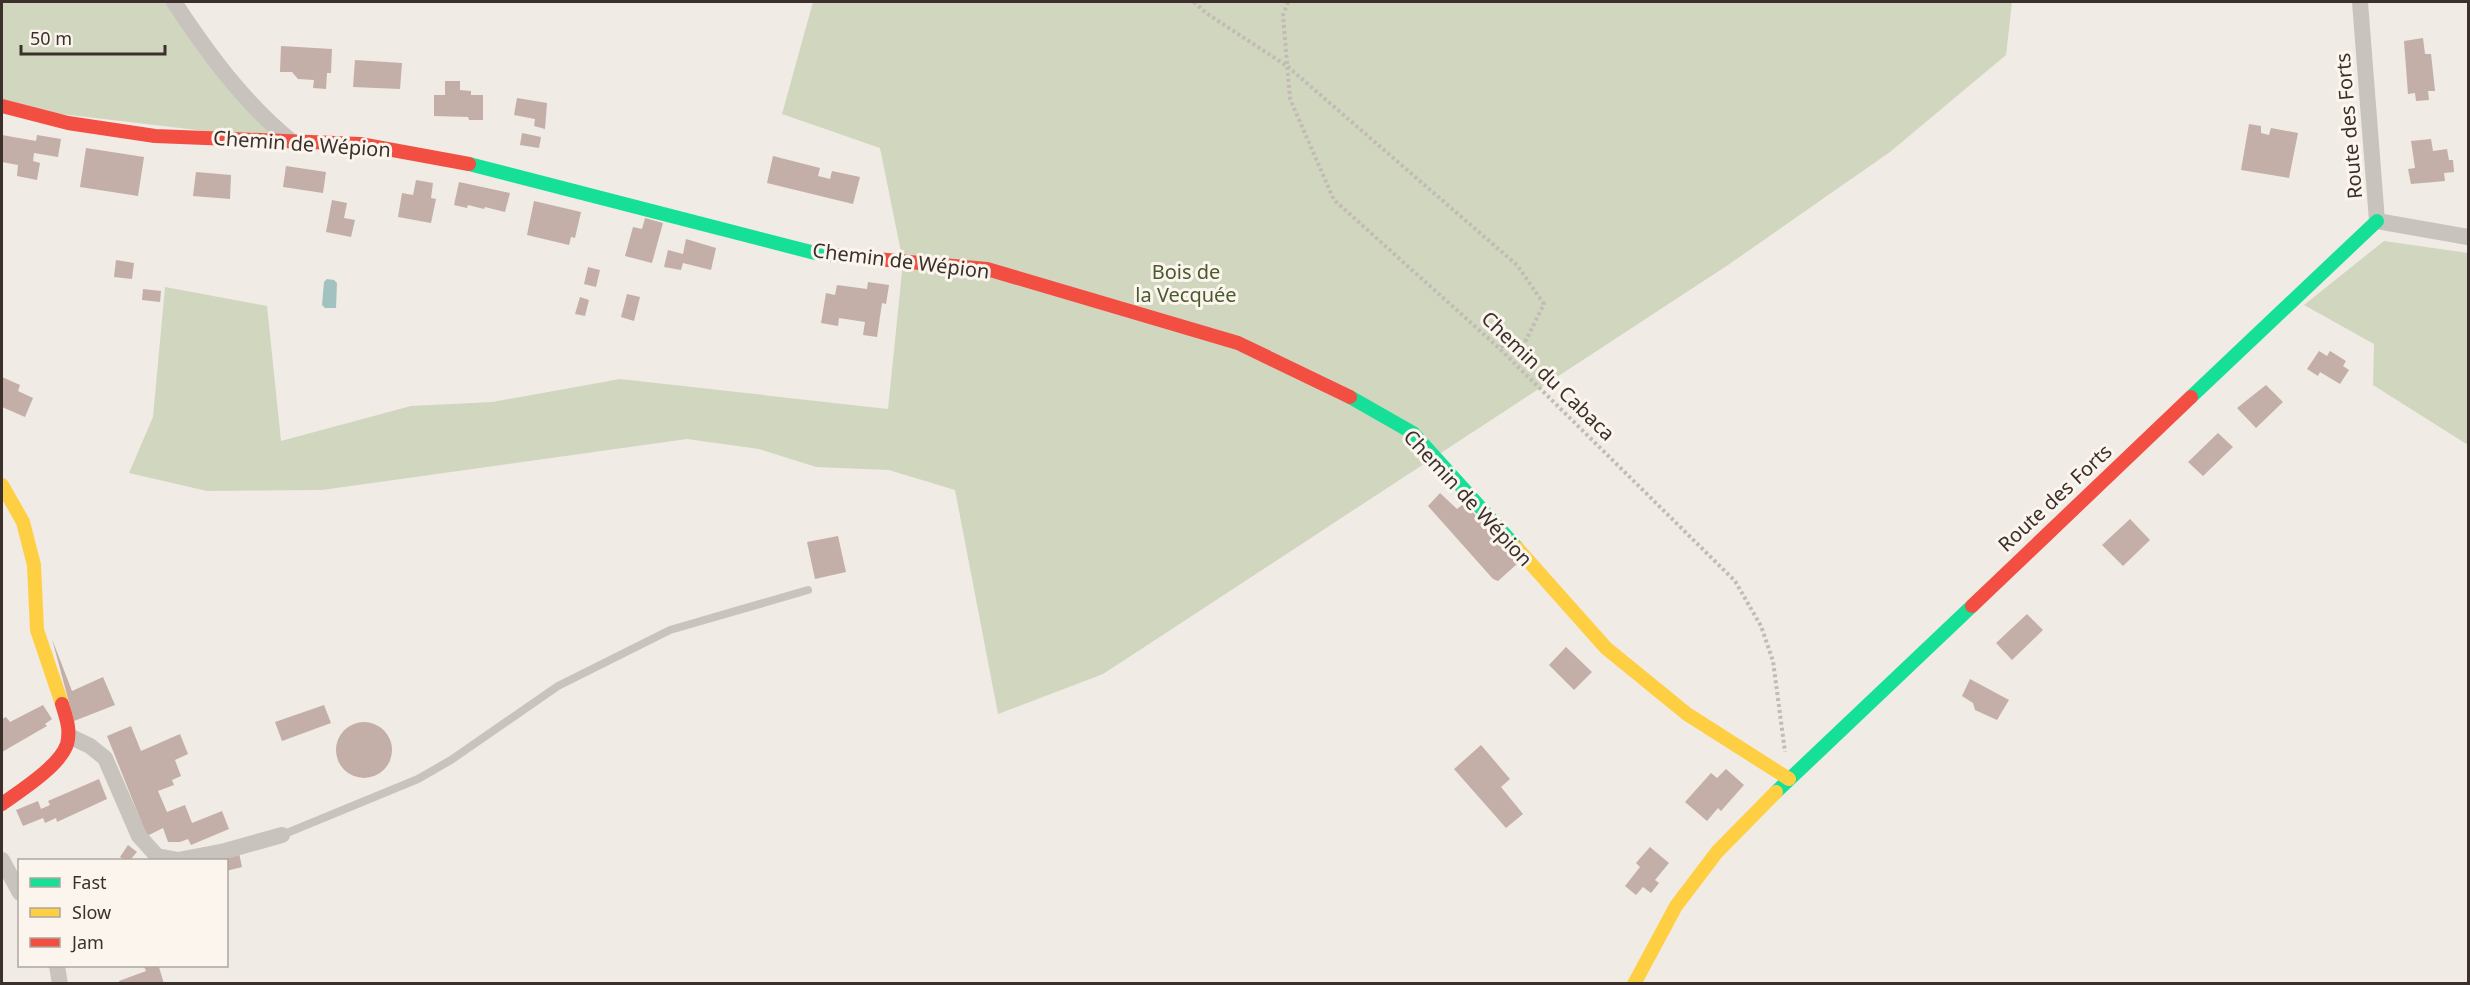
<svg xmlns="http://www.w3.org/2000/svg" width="2470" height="985" font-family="'Noto Sans',sans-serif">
  <rect width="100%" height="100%" fill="#f0ebe5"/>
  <!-- green -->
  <path fill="#d1d6bf" d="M 2,2 L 175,2 L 291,141 L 2,107 Z
    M 813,2 L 2012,2 L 2006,55 L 1890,152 L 1728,265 L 1103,674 L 998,714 L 955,490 L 889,470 L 816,467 L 759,449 L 687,439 L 322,490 L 207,491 L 129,473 L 153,417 L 165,287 L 267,306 L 281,441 L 411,406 L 492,402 L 620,379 L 888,409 L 903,262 L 880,148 L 782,114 Z
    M 2384,241 L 2468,253 L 2468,445 L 2373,385 L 2374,344 L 2304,305 Z"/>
  <!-- water -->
  <path fill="#a1c2c1" d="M 327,279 L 334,280 L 337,283 L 336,308 L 325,308 L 322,305 L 324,282 Z"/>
  <!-- building -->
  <path fill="#c3afa7" d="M 2423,38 L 2425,54 L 2431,54 L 2435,91 L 2428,91 L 2429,100 L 2416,101 L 2415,93 L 2408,94 L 2404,41 Z
    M 281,46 L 332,49 L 331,73 L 327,73 L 326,89 L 313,88 L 314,80 L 298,79 L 292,72 L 280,72 Z
    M 355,60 L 402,63 L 400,89 L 353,87 Z
    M 445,81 L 460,81 L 460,90 L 471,91 L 471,95 L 483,95 L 483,120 L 469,120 L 468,117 L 434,116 L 434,95 L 445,95 Z
    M 517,98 L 547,103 L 545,129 L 534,126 L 535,119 L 514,115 Z
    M 2249,124 L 2261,126 L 2261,133 L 2269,135 L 2271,128 L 2298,133 L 2289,178 L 2241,170 Z
    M 522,133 L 541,137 L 539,148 L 520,145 Z
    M 2,135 L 36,141 L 37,135 L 61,139 L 58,157 L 34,153 L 33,161 L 40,163 L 37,180 L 17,176 L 18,165 L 2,162 Z
    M 2431,139 L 2433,151 L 2447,149 L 2449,160 L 2453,160 L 2454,172 L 2444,173 L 2445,181 L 2411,184 L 2408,169 L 2415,168 L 2411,141 Z
    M 86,148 L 144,157 L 138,196 L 80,187 Z
    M 773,156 L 820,168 L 818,176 L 830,179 L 832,171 L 860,177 L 853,204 L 767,183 Z
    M 286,166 L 326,172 L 323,193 L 283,187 Z
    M 196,172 L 231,175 L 230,199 L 193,196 Z
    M 416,180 L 433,183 L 431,198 L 436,199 L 431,223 L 398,217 L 402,193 L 413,195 Z
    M 459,182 L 510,193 L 505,212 L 485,207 L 484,209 L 468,205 L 467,208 L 454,205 Z
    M 332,200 L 347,203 L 344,218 L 355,220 L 351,237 L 326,232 Z
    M 534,201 L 581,212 L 575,238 L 571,237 L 569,245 L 527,235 Z
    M 645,218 L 663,223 L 652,263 L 625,256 L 633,227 L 642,229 Z
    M 686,239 L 716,248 L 711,270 L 683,263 L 681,270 L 664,267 L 668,250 L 683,254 Z
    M 116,260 L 134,263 L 132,279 L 114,277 Z
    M 588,267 L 600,270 L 596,287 L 584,284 Z
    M 868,282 L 889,285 L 886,304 L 882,303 L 877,337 L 863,335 L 865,322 L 839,318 L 838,326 L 821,323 L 826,293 L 835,295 L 837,285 L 867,289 Z
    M 143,289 L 161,291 L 160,302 L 142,300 Z
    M 627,294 L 640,297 L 634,321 L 621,317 Z
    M 580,297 L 589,300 L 585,316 L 575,314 Z
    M 2319,351 L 2327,356 L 2330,351 L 2346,361 L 2343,366 L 2349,370 L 2340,384 L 2320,372 L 2318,376 L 2307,369 Z
    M 2,377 L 20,385 L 18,391 L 33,398 L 25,417 L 2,407 Z
    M 2266,385 L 2283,402 L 2256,428 L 2237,408 Z
    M 2218,433 L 2233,447 L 2203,476 L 2188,462 Z
    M 1440,493 L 1457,509 L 1465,503 L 1517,564 L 1498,581 L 1493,579 L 1428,506 Z
    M 2130,519 L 2150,540 L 2123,566 L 2102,545 Z
    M 838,536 L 846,572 L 815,579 L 807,542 Z
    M 2027,614 L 2043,630 L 2012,660 L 1996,643 Z
    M 52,639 L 72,691 L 103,677 L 115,705 L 74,721 Z
    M 1566,647 L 1592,672 L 1574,690 L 1549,665 Z
    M 1970,679 L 2009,700 L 1997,720 L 1975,710 L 1973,703 L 1962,696 Z
    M 43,705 L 52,719 L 45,724 L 47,726 L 2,752 L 2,719 L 6,717 L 10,722 Z
    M 324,705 L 331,723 L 282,741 L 275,722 Z
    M336 750a28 28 0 1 1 56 0a28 28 0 1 1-56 0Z
    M 131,726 L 141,751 L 180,734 L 188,754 L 175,760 L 181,776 L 172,780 L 174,785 L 158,791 L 167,812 L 185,805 L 192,823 L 222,811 L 229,829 L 191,845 L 188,839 L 180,842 L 168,842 L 163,828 L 147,836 L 107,736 Z
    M 1481,745 L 1510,779 L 1501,787 L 1523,814 L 1506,828 L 1454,769 Z
    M 1726,769 L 1744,785 L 1721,811 L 1718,808 L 1707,821 L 1685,802 L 1711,773 L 1717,778 Z
    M 99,779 L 107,799 L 57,822 L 56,818 L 45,823 L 43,818 L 23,826 L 16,810 L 38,801 L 41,809 L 50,805 L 48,801 Z
    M 128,845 L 137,852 L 130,860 L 125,860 L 120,857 Z
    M 1650,847 L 1669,863 L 1655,880 L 1659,883 L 1651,893 L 1643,887 L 1636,895 L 1625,886 L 1640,867 L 1636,863 Z
    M 239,853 L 242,867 L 226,871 L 226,860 L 209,860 Z
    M 144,966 L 162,966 L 159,967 L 164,984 L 120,984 L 119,981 L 146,971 Z"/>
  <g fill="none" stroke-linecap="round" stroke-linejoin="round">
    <!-- path -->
    <path stroke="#c2bbb6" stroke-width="4" stroke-dasharray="3 3" stroke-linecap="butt" d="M 1194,2 L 1206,13 L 1287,66 L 1517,265 L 1544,304 L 1526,340 L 1498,347
      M 1288,2 L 1283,15 L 1290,99 L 1334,200 L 1498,347 L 1735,581 L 1761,626 L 1773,661 L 1785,752"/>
    <!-- lane -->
    <path stroke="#c9c3be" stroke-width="8" d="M 282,835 L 418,779 L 451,760 L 558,686 L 670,630 L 808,590"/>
    <!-- street -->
    <path stroke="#c9c3be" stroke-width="16" d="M 174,2 C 207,52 244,103 291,141
      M 2360,2 L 2377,221 L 2468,237
      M 69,736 L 90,746 L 105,758 L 139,836 L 157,856 L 178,860 L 225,851 L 282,835
      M 2,860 L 20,893
      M 57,966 L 60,984"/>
    <!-- fast -->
    <path stroke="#16e098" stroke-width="14" d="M 469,164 L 815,253 L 876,259
      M 1350,397 L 1413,433 L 1517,548
      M 2191,397 L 2377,221
      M 1776,792 L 1972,606"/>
    <!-- slow -->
    <path stroke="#ffcf43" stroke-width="14" d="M 2,485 L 23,522 L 34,565 L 37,630 L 62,704
      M 1517,548 L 1606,648 L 1687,714 L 1789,779
      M 1634,984 L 1676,906 L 1717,852 L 1776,792"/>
    <!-- jam -->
    <path stroke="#f24e42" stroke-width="14" d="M 2,106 L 68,123 L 155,136 L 360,144 L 469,164
      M 876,259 L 987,269 L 1238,343 L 1350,397
      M 1972,606 L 2191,397
      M 2,804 C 20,791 60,766 67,744 C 71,730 66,717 62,704"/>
  </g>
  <g text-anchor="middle" stroke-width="6" stroke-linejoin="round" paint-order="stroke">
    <!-- street labels -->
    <g font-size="20" fill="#3b302b" stroke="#fbf5ee">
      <text transform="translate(2349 126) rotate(-95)" y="7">Route des Forts</text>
      <text transform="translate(302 144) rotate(4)" y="7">Chemin de Wépion</text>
      <text transform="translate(901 261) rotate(7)" y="7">Chemin de Wépion</text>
      <text transform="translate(1548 376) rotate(44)" y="7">Chemin du Cabaca</text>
      <text transform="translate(1468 498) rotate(47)" y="7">Chemin de Wépion</text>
      <text transform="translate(2055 498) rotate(-43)" y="7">Route des Forts</text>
    </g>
    <!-- park labels -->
    <g font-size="20" fill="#4a5a2e" stroke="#fbf5ee">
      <text x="1186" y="279">Bois de<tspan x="1186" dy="23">la Vecquée</tspan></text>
    </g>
  </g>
  <!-- border -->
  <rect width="2470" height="985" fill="none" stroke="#3b302b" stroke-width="6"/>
  <!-- legend -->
  <rect x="18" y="859" width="210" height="108" fill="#fbf5ee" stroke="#aea6a0" stroke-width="1.5"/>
  <rect x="30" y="878" width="30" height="9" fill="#16e098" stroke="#aea6a0" stroke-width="1.5"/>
  <text x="72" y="889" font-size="18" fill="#3b302b">Fast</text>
  <rect x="30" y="908" width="30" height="9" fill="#ffcf43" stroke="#aea6a0" stroke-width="1.5"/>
  <text x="72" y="919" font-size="18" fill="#3b302b">Slow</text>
  <rect x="30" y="938" width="30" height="9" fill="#f24e42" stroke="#aea6a0" stroke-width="1.5"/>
  <text x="72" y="949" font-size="18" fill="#3b302b">Jam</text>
  <!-- scale -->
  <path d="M21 45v9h144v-9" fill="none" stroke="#3b302b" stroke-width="3"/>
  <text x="30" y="45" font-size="18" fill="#3b302b" stroke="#fbf5ee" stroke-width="4.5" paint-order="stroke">50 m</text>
</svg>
